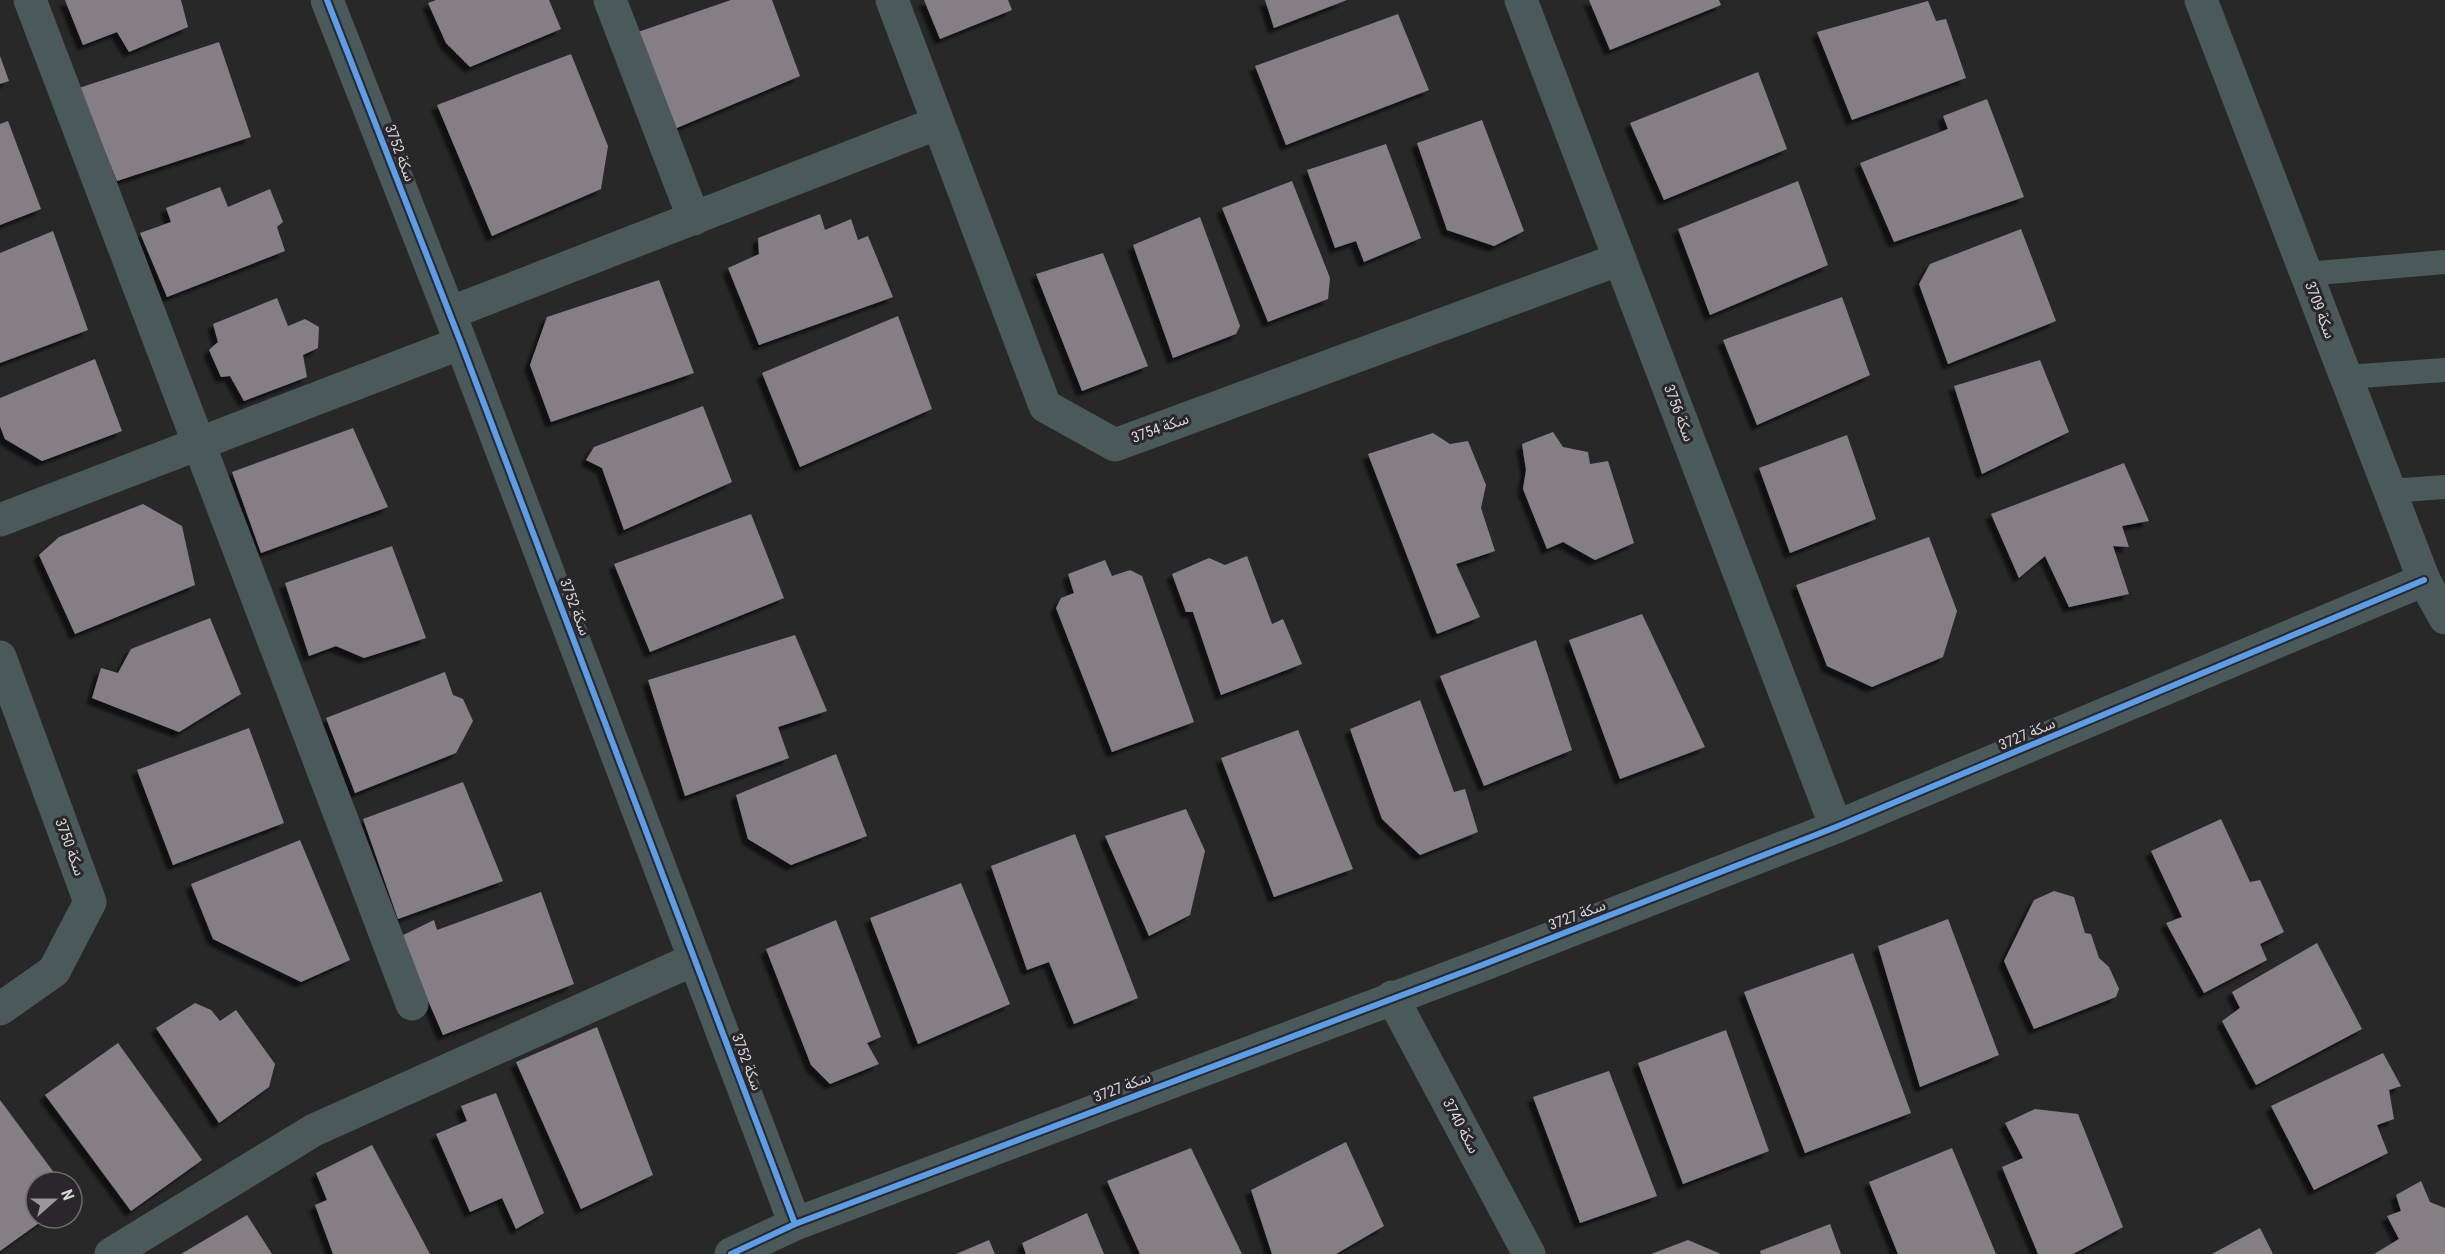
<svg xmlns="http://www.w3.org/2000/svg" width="2445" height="1254" font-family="'Roboto Condensed','Noto Sans Arabic',sans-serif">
  <defs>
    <filter id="shadow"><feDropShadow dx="-5.5" dy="5.5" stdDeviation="1.5" flood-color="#0009"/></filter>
  </defs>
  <rect width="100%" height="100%" fill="#292829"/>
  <!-- building -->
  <path fill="#857e85" filter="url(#shadow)" d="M 65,0 L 181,0 L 188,27 L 129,52 L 117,32 L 83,45 Z
    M 436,0 L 549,0 L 561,29 L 470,67 L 446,43 L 428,3 Z
    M 731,0 L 772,0 L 800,76 L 672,130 L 635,33 Z
    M 924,0 L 1008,0 L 1012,10 L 940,39 Z
    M 1265,0 L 1347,0 L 1274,28 Z
    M 1589,0 L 1719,0 L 1721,5 L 1610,50 Z
    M 1928,1 L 1936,21 L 1946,19 L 1966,78 L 1852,120 L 1817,32 Z
    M 1398,14 L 1429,90 L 1286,145 L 1255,66 Z
    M 219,42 L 251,137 L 117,181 L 79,88 Z
    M 571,54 L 608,146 L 601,189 L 492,236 L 437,105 Z
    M 0,56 L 9,81 L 0,84 Z
    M 1758,72 L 1787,149 L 1664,200 L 1630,123 Z
    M 1987,99 L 2024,197 L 1894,242 L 1860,163 L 1948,129 L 1943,116 Z
    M 1482,120 L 1524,231 L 1494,246 L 1447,230 L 1417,143 Z
    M 8,121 L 41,209 L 0,225 L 0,124 Z
    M 1386,144 L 1421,238 L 1364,262 L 1356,241 L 1335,248 L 1307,170 Z
    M 1292,181 L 1330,278 L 1328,299 L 1268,322 L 1222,208 Z
    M 1798,181 L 1828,265 L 1710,315 L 1678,229 Z
    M 220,187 L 228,207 L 270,189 L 283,222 L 277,227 L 285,251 L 167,297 L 140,233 L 171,222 L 166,208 Z
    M 820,214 L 825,230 L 851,219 L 858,240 L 868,236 L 893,297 L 759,345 L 728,268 L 759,254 L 758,238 Z
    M 1200,217 L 1240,326 L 1236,334 L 1173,358 L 1133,245 Z
    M 2021,229 L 2056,321 L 1948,364 L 1919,284 L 1930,264 Z
    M 53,231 L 88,330 L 0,363 L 0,253 Z
    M 1103,253 L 1148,366 L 1082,391 L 1036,274 Z
    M 659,280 L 694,373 L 551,422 L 530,365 L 547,317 Z
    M 1842,297 L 1870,375 L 1757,425 L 1723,340 Z
    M 277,298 L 288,326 L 305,319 L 319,327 L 318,348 L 303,355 L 307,377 L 244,401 L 230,376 L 221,377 L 209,350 L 218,342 L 213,324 Z
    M 898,316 L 932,409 L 800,467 L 762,373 Z
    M 95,359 L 122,431 L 42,461 L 5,439 L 0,426 L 0,398 Z
    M 2040,360 L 2069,432 L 1982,474 L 1954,386 Z
    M 703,406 L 732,482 L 624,530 L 602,468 L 586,460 L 594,447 Z
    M 353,428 L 388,507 L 261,553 L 232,472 Z
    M 1553,432 L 1563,447 L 1588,452 L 1590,464 L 1608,461 L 1634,543 L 1595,560 L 1563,542 L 1547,549 L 1523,489 L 1526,470 L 1522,444 Z
    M 1433,433 L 1450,444 L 1468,441 L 1486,485 L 1481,508 L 1495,551 L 1456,564 L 1480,617 L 1437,634 L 1368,454 Z
    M 1847,435 L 1876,519 L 1790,553 L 1759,468 Z
    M 2124,463 L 2149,521 L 2122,526 L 2129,547 L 2113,546 L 2129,594 L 2069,607 L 2045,556 L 2019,578 L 1991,514 Z
    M 143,504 L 182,526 L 195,585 L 75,634 L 39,555 L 59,537 Z
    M 751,514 L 784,598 L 650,652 L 614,564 Z
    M 1929,537 L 1957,611 L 1943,657 L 1872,687 L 1827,666 L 1796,585 Z
    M 392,546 L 426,638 L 364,658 L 336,646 L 309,656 L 285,583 Z
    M 1247,556 L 1272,624 L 1283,619 L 1302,664 L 1221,695 L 1193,612 L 1186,612 L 1172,574 L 1209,558 L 1225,565 Z
    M 1105,560 L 1112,576 L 1130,570 L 1142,576 L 1194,722 L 1112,752 L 1056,608 L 1061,598 L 1074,593 L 1068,574 Z
    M 1642,614 L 1705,747 L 1620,779 L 1569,640 Z
    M 210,618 L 241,694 L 179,732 L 92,698 L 101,668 L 118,673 L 131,649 Z
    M 795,635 L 827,711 L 778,727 L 789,758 L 685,796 L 648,680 Z
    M 1536,640 L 1572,750 L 1484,786 L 1440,676 Z
    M 445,672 L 453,695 L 463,699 L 473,721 L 456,753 L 355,793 L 326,718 Z
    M 1420,700 L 1454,792 L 1465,789 L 1478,832 L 1420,855 L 1382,819 L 1350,729 Z
    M 249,728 L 284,823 L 173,865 L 137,770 Z
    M 1298,730 L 1353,869 L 1274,897 L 1221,758 Z
    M 836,754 L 867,836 L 791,865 L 748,839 L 736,795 Z
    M 463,782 L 503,881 L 398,919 L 363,819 Z
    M 1186,809 L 1205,851 L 1190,915 L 1149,936 L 1105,836 Z
    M 2221,819 L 2250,882 L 2260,880 L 2284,932 L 2260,944 L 2267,960 L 2204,993 L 2166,923 L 2182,917 L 2151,851 Z
    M 1075,834 L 1138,998 L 1074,1024 L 1049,962 L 1027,970 L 991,866 Z
    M 300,840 L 350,960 L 301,982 L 213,939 L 191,884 Z
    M 961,883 L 1010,1004 L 918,1044 L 870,918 Z
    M 2054,891 L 2074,897 L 2085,933 L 2091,934 L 2099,958 L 2109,967 L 2119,989 L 2116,997 L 2034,1029 L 2004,961 L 2034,900 Z
    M 541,892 L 574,984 L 443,1035 L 414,968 L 391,941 L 434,920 L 437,930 Z
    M 1948,919 L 1999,1055 L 1920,1087 L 1878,946 Z
    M 836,920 L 881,1037 L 867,1043 L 879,1064 L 830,1084 L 811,1065 L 766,949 Z
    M 2317,943 L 2362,1029 L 2256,1085 L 2222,1021 L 2240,1008 L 2232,992 Z
    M 1853,953 L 1911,1113 L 1805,1153 L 1744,992 Z
    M 195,1003 L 211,1010 L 220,1021 L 236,1010 L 275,1064 L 269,1087 L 219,1123 L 156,1028 Z
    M 597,1027 L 653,1175 L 581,1209 L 516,1062 Z
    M 1726,1030 L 1769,1151 L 1683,1184 L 1638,1063 Z
    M 118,1043 L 202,1160 L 131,1211 L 45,1095 Z
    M 2383,1053 L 2401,1086 L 2389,1090 L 2394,1119 L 2377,1125 L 2388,1153 L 2314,1190 L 2271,1106 Z
    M 1609,1071 L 1657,1196 L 1580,1223 L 1533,1097 Z
    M 496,1093 L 544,1213 L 516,1229 L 502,1198 L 470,1212 L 436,1134 L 467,1121 L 461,1106 Z
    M 0,1100 L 61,1182 L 36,1182 L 36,1218 L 46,1218 L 0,1251 Z
    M 2035,1109 L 2078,1114 L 2123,1227 L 2073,1254 L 2038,1254 L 2002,1167 L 2023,1158 L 2005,1123 Z
    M 1346,1142 L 1384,1226 L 1336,1254 L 1272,1254 L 1251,1190 Z
    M 372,1145 L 430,1254 L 333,1254 L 315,1205 L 327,1200 L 316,1173 Z
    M 1191,1148 L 1242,1254 L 1140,1254 L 1107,1181 Z
    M 1952,1148 L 1996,1254 L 1898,1254 L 1869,1182 Z
    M 2421,1181 L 2430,1202 L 2445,1208 L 2445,1254 L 2374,1254 L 2399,1239 L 2387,1216 L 2401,1211 L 2396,1195 Z
    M 1087,1213 L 1104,1254 L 1026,1254 L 1022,1243 Z
    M 247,1215 L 272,1254 L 181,1254 Z
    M 1830,1224 L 1841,1254 L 1761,1254 L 1760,1251 Z
    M 2260,1228 L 2273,1254 L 2212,1254 Z
    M 989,1240 L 995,1254 L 956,1254 Z
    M 1688,1240 L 1721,1254 L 1651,1254 Z"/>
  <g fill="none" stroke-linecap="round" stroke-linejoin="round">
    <!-- service -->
    <path stroke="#4a595a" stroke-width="24" d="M 2306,274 L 2445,262
      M 2346,377 L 2445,370
      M 2390,491 L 2445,487"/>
    <!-- minor -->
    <path stroke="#4a595a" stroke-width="33" d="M 30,0 L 412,1004
      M 327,0 L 461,343 L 795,1224
      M 610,0 L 694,219
      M 892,0 L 1045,406 L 1115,445 L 1620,259
      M 1521,0 L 1836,827
      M 450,313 L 938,123
      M 0,520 L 461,343
      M 0,657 L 90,902 L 54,971 L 0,1009
      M 1392,997 L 1529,1254
      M 111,1254 L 314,1130 L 695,959
      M 731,1254 L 795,1224 L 1482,965 L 1836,827 L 2424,580"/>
    <!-- tertiary -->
    <path stroke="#4a595a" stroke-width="33" d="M 2201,0 L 2424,580 L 2445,618"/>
    <!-- cycleway casing -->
    <g stroke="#2a272a" stroke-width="10">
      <path id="cycleway" d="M 327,0 L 461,343 L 795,1224
        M 731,1254 L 795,1224 L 1482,965 L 1836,827 L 2424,580"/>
    </g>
    <!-- cycleway -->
    <use href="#cycleway" stroke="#5a9eea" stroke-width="6"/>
  </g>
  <g text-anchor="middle" stroke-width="6" stroke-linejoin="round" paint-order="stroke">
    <!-- street labels -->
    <g font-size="15" fill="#d7d6d7" stroke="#2a272a">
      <text transform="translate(400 153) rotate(69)" y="5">سكة 3752</text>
      <text transform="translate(2320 310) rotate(69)" y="5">سكة 3709</text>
      <text transform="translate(1679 413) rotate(69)" y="5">سكة 3756</text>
      <text transform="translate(1160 428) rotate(-20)" y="5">سكة 3754</text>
      <text transform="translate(575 607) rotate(69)" y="5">سكة 3752</text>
      <text transform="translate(2027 734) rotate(-23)" y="5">سكة 3727</text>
      <text transform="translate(70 847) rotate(70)" y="5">سكة 3750</text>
      <text transform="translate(1577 915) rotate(-21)" y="5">سكة 3727</text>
      <text transform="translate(747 1062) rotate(69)" y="5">سكة 3752</text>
      <text transform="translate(1122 1087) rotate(-21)" y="5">سكة 3727</text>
      <text transform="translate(1461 1126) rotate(62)" y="5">سكة 3740</text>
    </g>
  </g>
  <!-- north arrow -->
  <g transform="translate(54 1200) rotate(69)"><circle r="28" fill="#2a272a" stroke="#6f6d6f" stroke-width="1.5"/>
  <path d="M0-4.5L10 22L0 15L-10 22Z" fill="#9a999a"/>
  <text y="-9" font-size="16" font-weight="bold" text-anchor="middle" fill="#d7d6d7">N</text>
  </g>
</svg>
